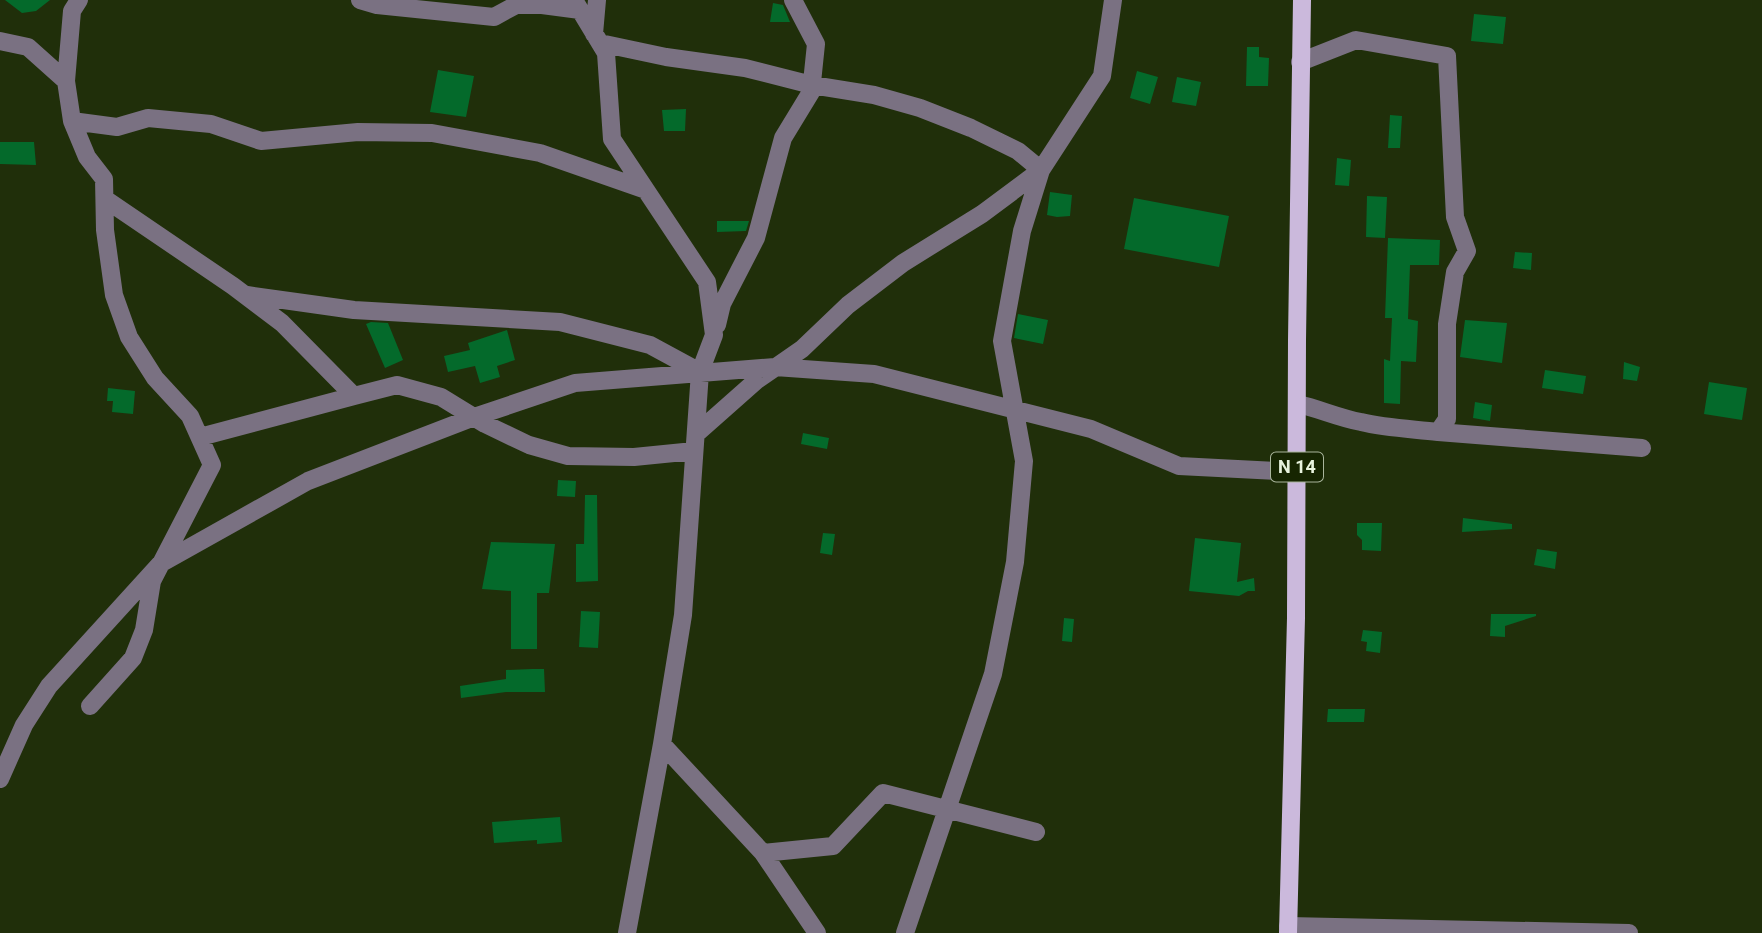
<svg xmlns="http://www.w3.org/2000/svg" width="1762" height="933" font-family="Roboto,sans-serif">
  <rect width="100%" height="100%" fill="#202f0a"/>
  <!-- building -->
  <path fill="#046a2b" d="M 5,0 L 50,0 L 36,11 L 22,13 Z
    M 773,3 L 783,5 L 790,22 L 770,22 Z
    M 1474,14 L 1506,17 L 1503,44 L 1471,41 Z
    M 1247,47 L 1259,47 L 1259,57 L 1269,58 L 1268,86 L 1246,86 Z
    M 438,70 L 474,76 L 466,117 L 430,112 Z
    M 1137,71 L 1158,77 L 1150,104 L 1130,98 Z
    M 1177,77 L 1201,82 L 1196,106 L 1172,102 Z
    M 686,109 L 685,131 L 664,131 L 662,110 Z
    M 1390,115 L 1402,116 L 1400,148 L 1388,148 Z
    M 0,142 L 34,142 L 36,165 L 0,164 Z
    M 1337,158 L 1351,160 L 1349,186 L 1335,185 Z
    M 1050,192 L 1072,195 L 1070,216 L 1057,217 L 1047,215 Z
    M 1367,196 L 1387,197 L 1385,238 L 1366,237 Z
    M 1134,198 L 1229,216 L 1219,267 L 1124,249 Z
    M 717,221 L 749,221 L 746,231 L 717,232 Z
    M 1388,238 L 1440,240 L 1439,265 L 1410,265 L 1408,319 L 1418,321 L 1416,362 L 1401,361 L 1400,404 L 1384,403 L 1384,359 L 1390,361 L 1392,318 L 1385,318 Z
    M 1515,252 L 1532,253 L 1531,270 L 1513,268 Z
    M 1018,314 L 1048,320 L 1043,344 L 1014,338 Z
    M 1465,320 L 1507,323 L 1502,363 L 1460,357 Z
    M 371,322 L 388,323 L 403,360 L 385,368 L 366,324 Z
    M 507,330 L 515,360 L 497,366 L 500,377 L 480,383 L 475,366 L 448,372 L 444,356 L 470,350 L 468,343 Z
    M 1624,362 L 1640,367 L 1637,381 L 1623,379 Z
    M 1545,370 L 1586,376 L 1583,394 L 1542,388 Z
    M 1709,382 L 1747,388 L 1742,420 L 1704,414 Z
    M 108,388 L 135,391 L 133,414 L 112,412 L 113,401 L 107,401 Z
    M 1475,402 L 1492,405 L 1490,421 L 1473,418 Z
    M 803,433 L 829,438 L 827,449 L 801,444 Z
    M 558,480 L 576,481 L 575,497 L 557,496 Z
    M 585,495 L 597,495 L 598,581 L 576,582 L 576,544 L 584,544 Z
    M 1463,518 L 1512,524 L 1512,529 L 1462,532 Z
    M 1357,523 L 1382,523 L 1381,551 L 1362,550 L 1362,540 L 1357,535 Z
    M 823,533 L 835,534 L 832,555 L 820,553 Z
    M 1195,538 L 1241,543 L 1237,582 L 1254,578 L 1255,591 L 1248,591 L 1239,596 L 1189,591 Z
    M 491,542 L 555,544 L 549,593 L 537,593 L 537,649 L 511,649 L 511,591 L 482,589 Z
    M 1537,549 L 1557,552 L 1555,569 L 1534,565 Z
    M 581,611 L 600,612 L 598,648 L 579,647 Z
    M 1491,614 L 1536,614 L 1536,616 L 1505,626 L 1505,637 L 1490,636 Z
    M 1064,618 L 1074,619 L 1072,642 L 1062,641 Z
    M 1363,630 L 1382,632 L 1380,653 L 1366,651 L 1367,642 L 1361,641 Z
    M 532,669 L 544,669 L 545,692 L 506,692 L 461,698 L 460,686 L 506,679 L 506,670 Z
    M 1328,709 L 1365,709 L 1364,722 L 1327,722 Z
    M 560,817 L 562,842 L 537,844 L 537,840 L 494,843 L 492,822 Z"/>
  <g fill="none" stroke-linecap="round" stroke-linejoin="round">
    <!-- minor -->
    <path stroke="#7a7182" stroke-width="18" d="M 79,0 L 72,11 L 66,81 L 72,121 L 87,157 L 104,179 L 105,230 L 114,295 L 129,337 L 155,378 L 190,416 L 212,465 L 152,581 L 144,630 L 133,658 L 90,706
      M 360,0 L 377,5 L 494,17 L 516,5 L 542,5 L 580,10
      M 574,0 L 606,53 L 612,139 L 707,282 L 714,335 L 700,372 L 683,615 L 662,744 L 627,933
      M 594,34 L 597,0
      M 0,41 L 28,47 L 66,81
      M 600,43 L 666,57 L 745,68 L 812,85 L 874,95 L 920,108 L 971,128 L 1018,151 L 1041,170 L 982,214 L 903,263 L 848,305 L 802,349 L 757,380 L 696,434
      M 72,121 L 117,127 L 148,118 L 211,124 L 261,141 L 358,132 L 432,133 L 540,153 L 646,190
      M 105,199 L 233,286 L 282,323 L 354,396 L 397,385 L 441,397 L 485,424 L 529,445 L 568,456 L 634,457 L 694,451
      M 247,295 L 354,310 L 560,322 L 650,345 L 698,371
      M 717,325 L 722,304 L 756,238 L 783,138 L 811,92 L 816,44 L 793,0
      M 1298,404 C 1320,409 1339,418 1361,422 C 1386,428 1413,429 1438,432 L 1447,419 L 1447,324 L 1455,272 L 1467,251 L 1455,217 L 1447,56 L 1356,40 L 1300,62
      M 1438,432 L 1642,448
      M 200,437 L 354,396
      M 662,744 L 763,853 L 817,933
      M 0,779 L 24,725 L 49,686 L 160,564 L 308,481 L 474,417 L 575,383 L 775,367 L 874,374 L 1091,429 L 1179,466 L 1297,472
      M 763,853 L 833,846 L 883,793 L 1036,832
      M 1288,926 L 1629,933
      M 905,933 L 993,674 L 1015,562 L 1024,461 L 1002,341 L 1022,231 L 1041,170 L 1102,76 L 1113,0"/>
    <!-- major -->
    <path stroke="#cbb9dc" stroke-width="18" d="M 1288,933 L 1296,618 L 1297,340 L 1302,0"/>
  </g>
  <g text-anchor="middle" stroke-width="5" stroke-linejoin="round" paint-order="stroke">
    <!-- shield labels -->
    <rect fill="#162501" stroke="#a9b59c" stroke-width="2" x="1271" y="452.5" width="52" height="29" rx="5"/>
    <g font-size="18" font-weight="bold" fill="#e8f3de">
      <text x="1297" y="473">N 14</text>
    </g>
  </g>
</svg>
